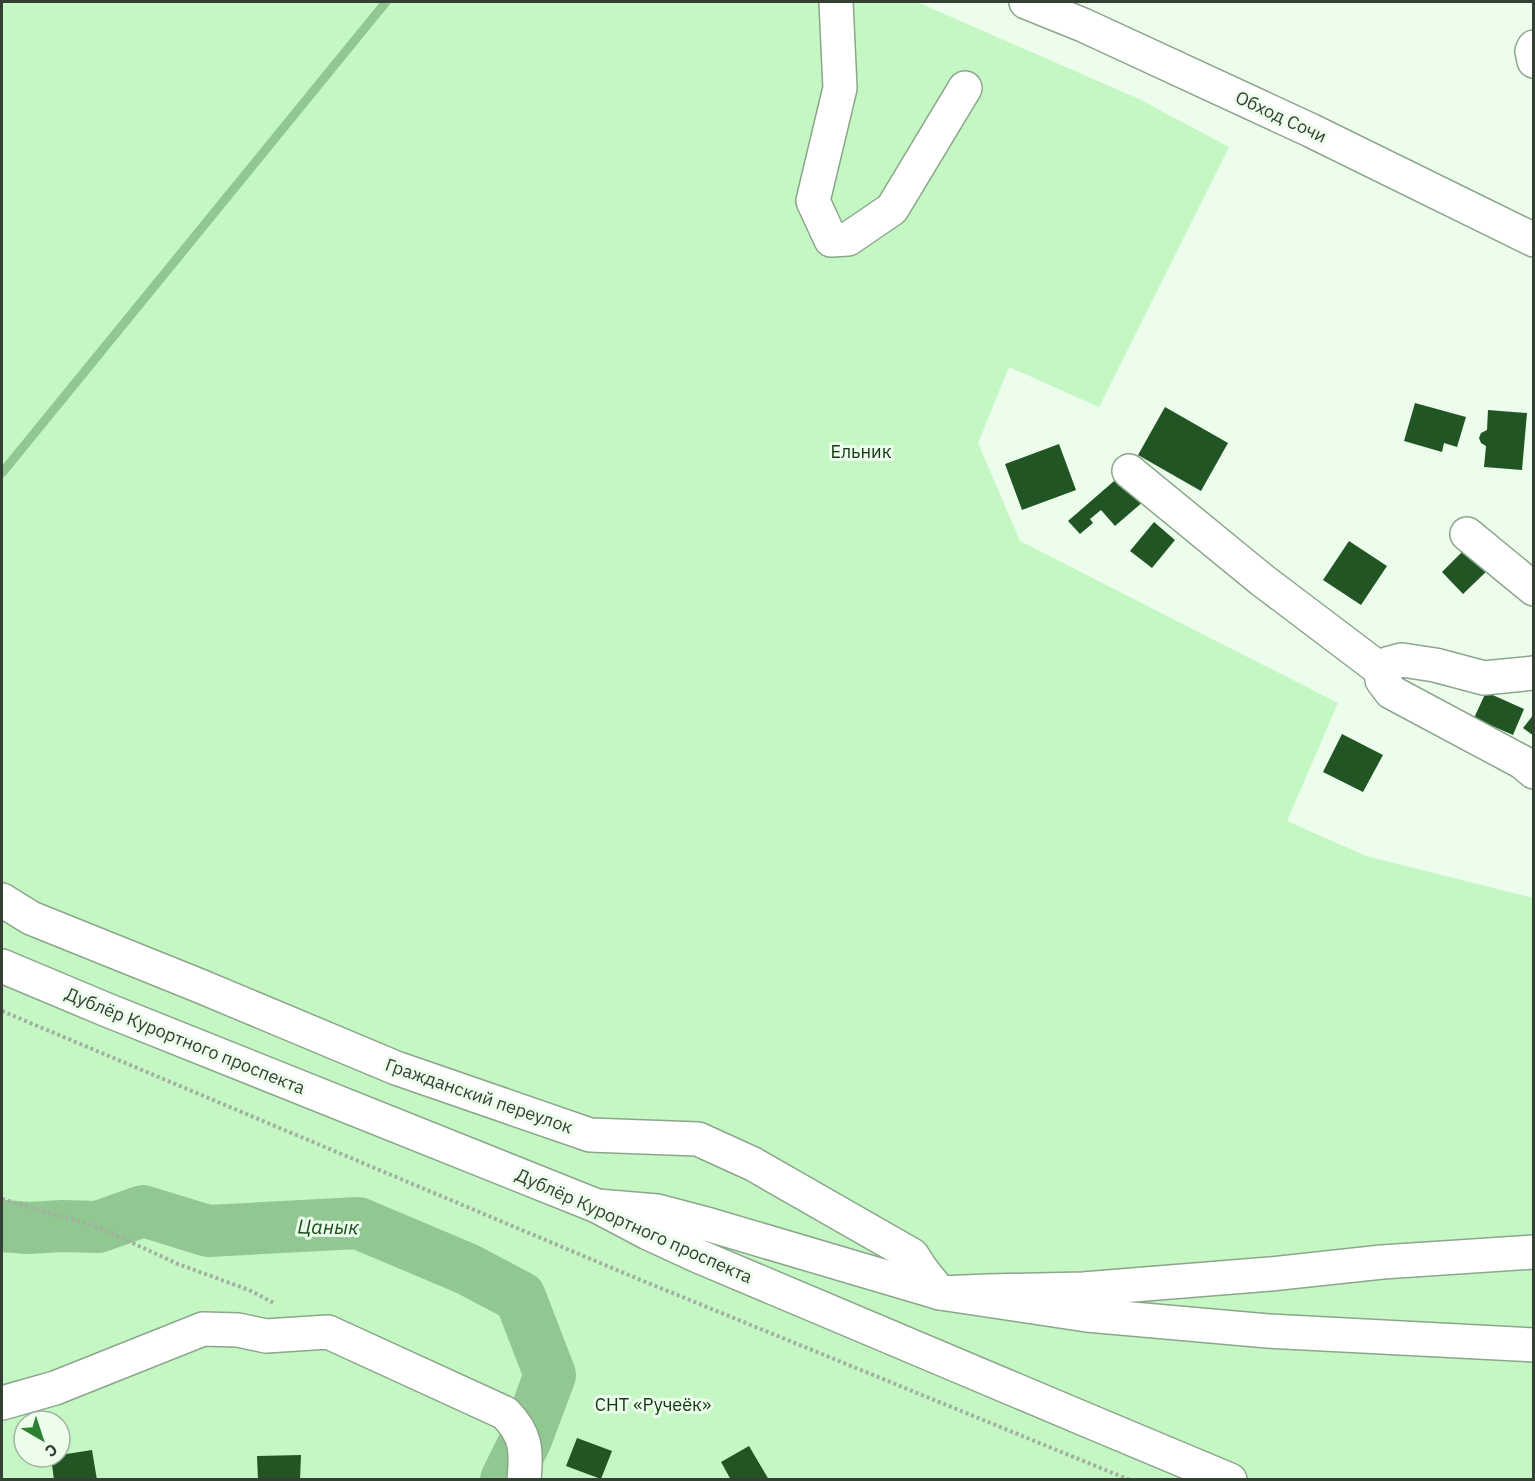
<svg xmlns="http://www.w3.org/2000/svg" width="1535" height="1481" font-family="'IBM Plex Sans',sans-serif">
  <rect width="100%" height="100%" fill="#ecfdec"/>
  <!-- green -->
  <path fill="#c4f7c3" fill-rule="evenodd" d="M 2,2 L 917,2 L 1139,99 L 1229,147 L 1099,407 L 1009,367 L 978,443 L 1020,541 L 1338,703 L 1287,821 L 1366,856 L 1533,898 L 1533,1479 L 2,1480 ZM 24,1421 L 60,1421 L 60,1457 L 24,1457 Z"/>
  <g fill="none" stroke-linecap="round" stroke-linejoin="round">
    <!-- stream -->
    <path stroke="#91c790" stroke-width="9" d="M 2,473 L 386,2"/>
    <!-- river -->
    <path stroke="#91c790" stroke-width="52" d="M 2,1226 L 28,1228 L 63,1226 L 98,1227 L 143,1211 L 208,1231 L 358,1223 L 467,1269 L 520,1297 L 550,1375 L 526,1439 L 506,1480"/>
  </g>
  <!-- building -->
  <path fill="#225524" d="M 1415,403 L 1466,417 L 1457,447 L 1444,443 L 1442,452 L 1404,441 Z
    M 1165,407 L 1228,443 L 1201,491 L 1138,455 Z
    M 1488,410 L 1527,413 L 1522,470 L 1484,467 L 1486,446 L 1481,443 L 1479,438 L 1481,433 L 1487,430 Z
    M 1059,444 L 1076,490 L 1022,510 L 1005,464 Z
    M 1121,475 L 1144,501 L 1115,526 L 1101,510 L 1090,519 L 1093,523 L 1080,534 L 1068,521 Z
    M 1154,522 L 1175,540 L 1152,568 L 1130,551 Z
    M 1349,541 L 1387,566 L 1361,605 L 1323,580 Z
    M 1468,546 L 1490,568 L 1463,594 L 1442,572 Z
    M 1486,692 L 1524,709 L 1513,735 L 1474,718 Z
    M 1534,714 L 1534,736 L 1523,728 Z
    M 1342,734 L 1383,755 L 1363,792 L 1323,772 Z
    M 577,1438 L 612,1451 L 601,1479 L 566,1466 Z
    M 749,1446 L 769,1480 L 731,1480 L 721,1462 Z
    M 92,1450 L 97,1480 L 54,1480 L 51,1457 L 60,1457 L 60,1455 Z
    M 301,1455 L 300,1480 L 258,1480 L 257,1456 Z"/>
  <g fill="none" stroke-linecap="round" stroke-linejoin="round">
    <!-- minor casing -->
    <g stroke="#8ba68b" stroke-width="36">
      <path id="minor" d="M 836,2 L 840,88 L 813,201 L 831,240 L 848,239 L 892,209 L 965,88
        M 1534,47 L 1532,51 L 1534,61
        M 1129,471 L 1262,580 L 1381,670
        M 1467,534 L 1534,589
        M 1534,673 L 1484,678 L 1435,665 L 1402,660 L 1387,664 L 1381,670 L 1382,680 L 1391,692 L 1522,762 L 1534,772
        M 2,900 L 31,918 L 200,986 L 396,1068 L 590,1135 L 698,1139 L 753,1164 L 912,1255 L 921,1269 L 940,1293 L 988,1291 L 1083,1289 L 1270,1274 L 1382,1262 L 1534,1252
        M 2,1403 L 55,1388 L 203,1329 L 238,1330 L 266,1336 L 328,1332 L 505,1413 C 526,1434 527,1450 524,1480"/>
    </g>
    <!-- major casing -->
    <g stroke="#8ba68b" stroke-width="36">
      <path id="major" d="M 597,1206 L 648,1233 L 698,1256 L 1089,1421 L 1230,1480"/>
    </g>
    <!-- highway casing -->
    <g stroke="#8ba68b" stroke-width="36">
      <path id="highway" d="M 1026,2 L 1083,25 L 1310,130 L 1534,240
        M 2,966 L 107,1010 L 597,1206 L 657,1211 L 710,1225 L 940,1293 L 1087,1315 L 1268,1331 L 1534,1345"/>
    </g>
    <!-- path -->
    <path stroke="#a1b0a1" stroke-width="4" stroke-dasharray="3 3" stroke-linecap="butt" d="M 2,1011 L 631,1276 L 1130,1480
      M 2,1199 L 98,1227 L 178,1264 L 249,1290 L 274,1303"/>
    <!-- minor -->
    <use href="#minor" stroke="#fff" stroke-width="33"/>
    <!-- major -->
    <use href="#major" stroke="#fff" stroke-width="33"/>
    <!-- highway -->
    <use href="#highway" stroke="#fff" stroke-width="33"/>
  </g>
  <g text-anchor="middle" stroke-width="6" stroke-linejoin="round" paint-order="stroke">
    <!-- street labels -->
    <g font-size="18" fill="#354034" stroke="#ecfdec">
      <text transform="translate(1281 117) rotate(25)" y="6">Обход Сочи</text>
      <text transform="translate(185 1041) rotate(22)" y="6">Дублёр Курортного проспекта</text>
      <text transform="translate(479 1096) rotate(19)" y="6">Гражданский переулок</text>
      <text transform="translate(634 1226) rotate(24)" y="6">Дублёр Курортного проспекта</text>
    </g>
    <!-- park labels -->
    <g font-size="18" fill="#113712" stroke="#ecfdec">
      <text x="861" y="458">Ельник</text>
      <text x="653" y="1411">СНТ «Ручеёк»</text>
    </g>
    <!-- water labels -->
    <g font-size="20" font-style="italic" fill="#184f1b" stroke="#ecfdec">
      <text transform="translate(328 1227) rotate(1)" y="7">Цанык</text>
    </g>
  </g>
  <!-- border -->
  <rect width="1535" height="1481" fill="none" stroke="#354034" stroke-width="6"/>
  <!-- north arrow -->
  <g transform="translate(42 1439) rotate(141)"><circle r="28" fill="#ecfdec" stroke="#a3b1a2" stroke-width="1.5"/>
  <path d="M0-4.5L10 22L0 15L-10 22Z" fill="#2b8230"/>
  <text y="-9" font-size="16" font-weight="bold" text-anchor="middle" fill="#354034">С</text>
  </g>
</svg>
